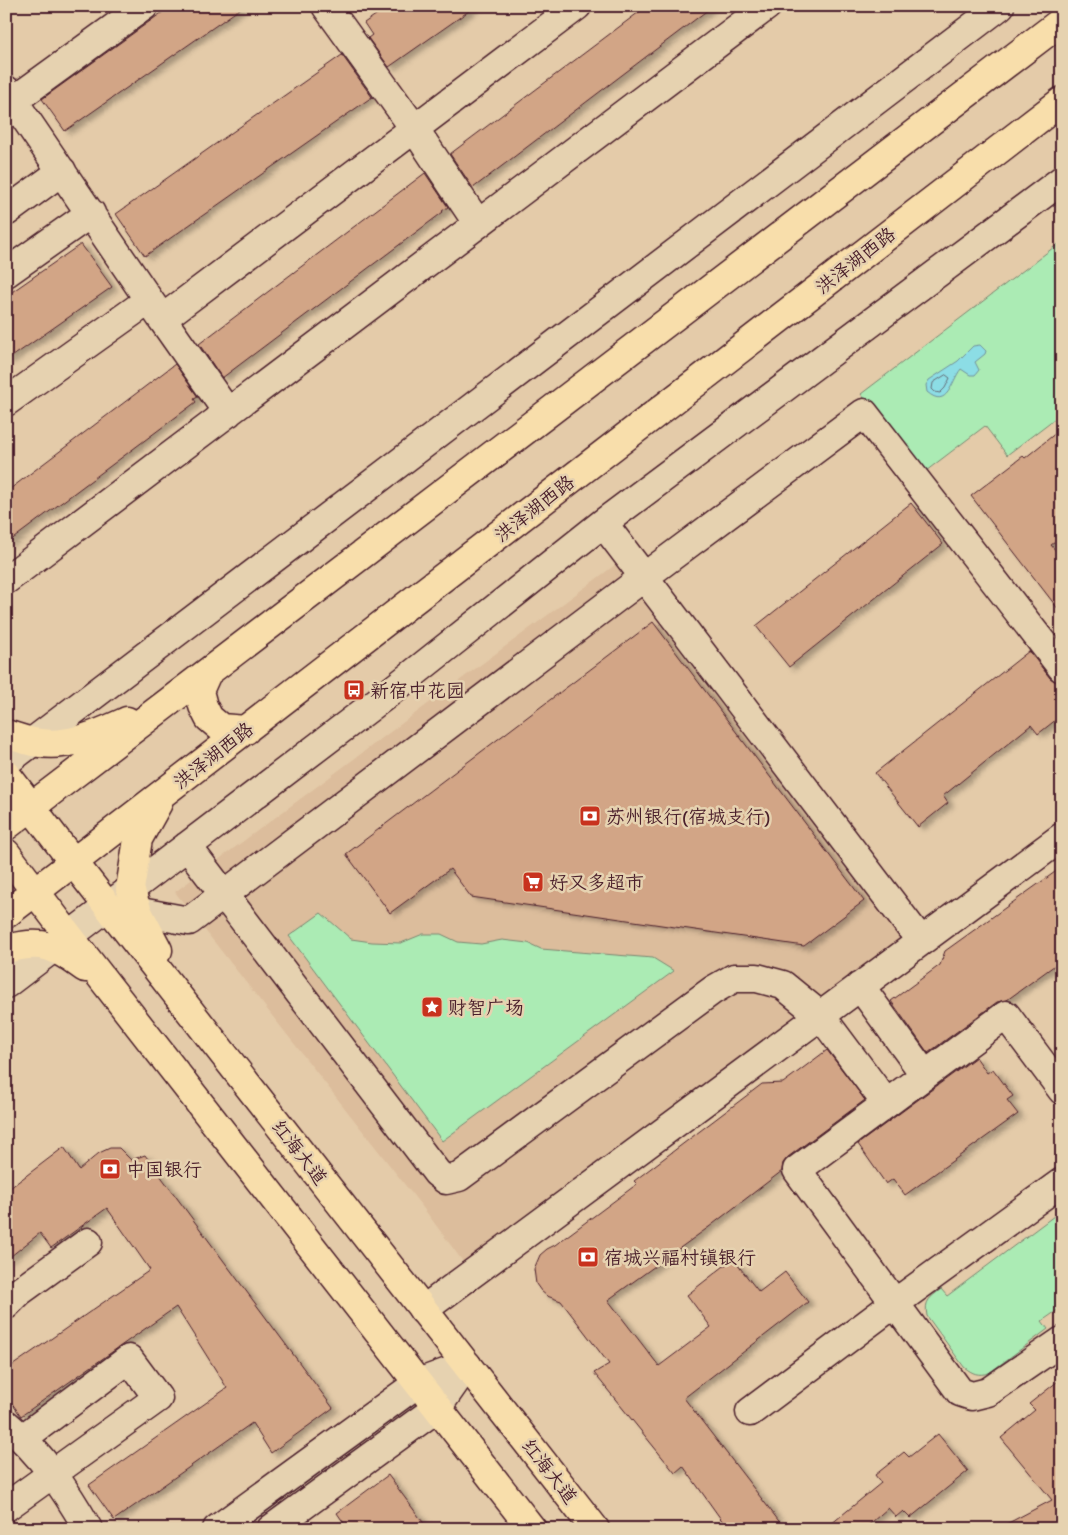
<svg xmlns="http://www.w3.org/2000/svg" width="1068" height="1535" font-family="Itim,'LXGW WenKai TC',sans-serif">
  <defs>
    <filter id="shadow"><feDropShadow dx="5.5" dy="3" stdDeviation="2.5" flood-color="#0004"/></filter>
  </defs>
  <rect width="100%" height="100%" fill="#e4cba9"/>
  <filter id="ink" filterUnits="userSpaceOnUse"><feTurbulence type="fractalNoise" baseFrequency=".02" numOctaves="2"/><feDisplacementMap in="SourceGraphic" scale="10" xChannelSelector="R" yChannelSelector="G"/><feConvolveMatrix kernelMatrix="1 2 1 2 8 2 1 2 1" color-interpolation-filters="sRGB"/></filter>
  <g filter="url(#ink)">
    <!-- built -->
    <path fill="#dcbd9c" d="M 615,565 L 902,941 L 464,1263 L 424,1209 L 175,892 Z"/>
    <!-- green -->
    <path fill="#abebb4" stroke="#7a8570" d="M 1062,241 L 1062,413 L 1007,455 L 985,426 L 922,474 L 861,394 Z
      M 321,913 L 351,939 L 372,942 L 401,943 L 423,934 L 441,934 L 458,942 L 481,944 L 502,940 L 528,943 L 541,949 L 653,958 L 674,971 L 442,1141 L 289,936 Z
      M 1062,1210 L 1062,1307 L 1042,1321 L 1048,1329 L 989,1373 C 978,1376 973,1374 964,1367 L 927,1316 C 924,1300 930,1298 941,1289 L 947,1296 Z"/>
    <!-- water -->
    <path fill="#8cdde5" stroke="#72919b" d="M 980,345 L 986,351 L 985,354 L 975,362 L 979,370 L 975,375 L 970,375 L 961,369 C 951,381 948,410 927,392 L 926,385 L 929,380 L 958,361 L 973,346 Z"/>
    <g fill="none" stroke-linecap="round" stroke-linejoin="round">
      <!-- shore -->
      <path stroke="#646b75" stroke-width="1" d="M 946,375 L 950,378 L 945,388 L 940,393 L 935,392 L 932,389 L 933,383 Z"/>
    </g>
    <!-- building -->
    <path fill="#d2a586" stroke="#4a1f2b" filter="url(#shadow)" d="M 171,6 L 244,6 L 65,131 L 42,99 Z
      M 389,6 L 476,6 L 389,67 L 368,38 L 372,35 L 364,23 Z
      M 647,6 L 713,6 L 473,188 L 450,154 Z
      M 342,55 L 372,97 L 145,256 L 116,214 Z
      M 425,173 L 448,207 L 442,211 L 443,212 L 222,378 L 199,344 Z
      M 81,244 L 112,287 L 6,361 L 6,296 Z
      M 175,364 L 198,397 L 194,399 L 196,402 L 6,544 L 6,492 Z
      M 1062,428 L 1062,537 L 1051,545 L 1062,558 L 1062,614 L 971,496 L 1023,456 L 1025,458 Z
      M 911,503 L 943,544 L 789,667 L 756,626 Z
      M 653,622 L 864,901 L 804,946 L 471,897 L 450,869 L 390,913 L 346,854 Z
      M 1029,651 L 1050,678 L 1058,683 L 1062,688 L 1062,715 L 1038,734 L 1031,725 L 943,796 L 948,803 L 918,827 L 875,773 Z
      M 1062,867 L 1062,960 L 1007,1000 L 997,1002 L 928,1053 L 891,1001 L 940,965 L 945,951 Z
      M 827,1050 L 865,1100 L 788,1157 L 783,1163 L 782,1171 L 709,1227 L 608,1300 L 659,1366 L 711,1327 L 687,1295 L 733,1259 L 759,1292 L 785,1272 L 808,1302 L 684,1398 L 785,1529 L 728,1529 L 683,1466 L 675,1473 L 594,1373 L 609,1364 L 561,1301 L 547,1296 L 541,1291 L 536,1284 L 534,1269 L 540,1255 L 547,1249 L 555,1245 L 637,1184 L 634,1181 L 762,1084 L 783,1083 Z
      M 976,1057 L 987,1073 L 993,1069 L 1013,1096 L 1007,1100 L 1018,1114 L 905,1195 L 893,1179 L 886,1184 L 858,1144 Z
      M 64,1147 L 79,1170 L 99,1153 L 110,1148 L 119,1148 L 131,1160 L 145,1155 L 333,1408 L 271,1453 L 252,1423 L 114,1520 L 89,1485 L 227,1388 L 176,1307 L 21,1416 L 6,1395 L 6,1370 L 150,1270 L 107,1208 L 51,1248 L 40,1233 L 6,1260 L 6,1191 Z
      M 1062,1378 L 1062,1529 L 997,1529 L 1052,1500 L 1001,1438 L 1035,1410 L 1029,1404 Z
      M 938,1434 L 968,1471 L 910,1518 L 903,1511 L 896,1517 L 888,1508 L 864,1529 L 825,1529 L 881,1483 L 875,1475 L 904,1452 L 909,1457 Z
      M 388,1475 L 428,1529 L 348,1529 L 337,1513 Z"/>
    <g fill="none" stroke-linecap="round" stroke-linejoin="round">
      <!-- minor casing -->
      <g stroke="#4a1f2b" stroke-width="31">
        <path id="minor" d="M 326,6 L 414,128 L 478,224
          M 6,90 L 162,319 L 577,6
          M 6,106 L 144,6
          M 6,212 L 62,171
          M 6,273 L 91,213
          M 162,319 L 228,413
          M 6,402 L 149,300
          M 603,523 L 921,941
          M 6,580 L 767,6
          M 6,762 L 1000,6
          M 187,846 L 437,1173 L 446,1180 L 459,1177 L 713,990 L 734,978 L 757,978 L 783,985 L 821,1016 L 886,1103
          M 119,908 L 189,921 L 644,577 L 864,413 L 1062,668
          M 6,984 L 390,692 L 603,523 L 1062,180
          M 860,986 L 925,1075
          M 1062,1090 L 1006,1015 L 797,1170 L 960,1392 L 972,1396 L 988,1392 L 1062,1341
          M 6,1305 L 19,1292 L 88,1242
          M 423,1310 L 1062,837
          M 750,1412 L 895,1303 L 1062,1182
          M 6,1424 C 41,1453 66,1490 88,1529
          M 6,1507 L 158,1398 L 129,1359 L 23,1438
          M 217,1529 L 418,1383 L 467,1365
          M 271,1529 L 437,1408 L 467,1365"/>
      </g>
      <!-- major casing -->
      <g stroke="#4a1f2b" stroke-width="31">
        <path id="major" d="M 207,673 L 199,691 L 203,706 L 209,718 L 221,728 L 246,730
          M 6,734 C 15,737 24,740 33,742 C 67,749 96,735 127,721
          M 6,774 L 74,863 L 595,1529
          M 158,803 L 138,839 L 130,889 L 138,912 L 158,950
          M 6,826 L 1062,21
          M 6,853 L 69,936 L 532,1529
          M 6,914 L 1062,101
          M 6,949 C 44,939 55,946 85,968"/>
      </g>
      <!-- minor -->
      <use href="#minor" stroke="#e6d2b0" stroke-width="28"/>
      <!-- major -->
      <use href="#major" stroke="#f8deab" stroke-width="28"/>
    </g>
  </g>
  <!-- icons -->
  <defs>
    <g id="bus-square" transform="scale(1.125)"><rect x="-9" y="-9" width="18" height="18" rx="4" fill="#c8321e" stroke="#e6d2b0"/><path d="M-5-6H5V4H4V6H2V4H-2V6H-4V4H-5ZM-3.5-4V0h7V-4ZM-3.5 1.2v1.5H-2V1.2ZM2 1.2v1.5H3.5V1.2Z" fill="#fff"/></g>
    <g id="bank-square" transform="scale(1.125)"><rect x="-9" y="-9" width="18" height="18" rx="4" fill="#c8321e" stroke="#e6d2b0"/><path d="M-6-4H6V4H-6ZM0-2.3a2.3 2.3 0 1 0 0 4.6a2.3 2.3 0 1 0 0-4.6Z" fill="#fff"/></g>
    <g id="supermarket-square" transform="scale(1.125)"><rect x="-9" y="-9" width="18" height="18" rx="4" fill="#c8321e" stroke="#e6d2b0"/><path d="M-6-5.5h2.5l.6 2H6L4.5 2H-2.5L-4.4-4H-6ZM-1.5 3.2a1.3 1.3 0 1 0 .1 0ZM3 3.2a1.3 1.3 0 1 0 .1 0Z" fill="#fff"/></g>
    <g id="sight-square" transform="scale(1.125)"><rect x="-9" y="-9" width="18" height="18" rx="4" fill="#c8321e" stroke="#e6d2b0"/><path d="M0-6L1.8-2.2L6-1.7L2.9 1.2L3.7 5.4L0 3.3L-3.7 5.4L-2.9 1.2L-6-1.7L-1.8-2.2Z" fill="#fff"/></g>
  </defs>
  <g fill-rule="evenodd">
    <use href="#bus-square" x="354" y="690"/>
    <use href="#bank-square" x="590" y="816"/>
    <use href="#supermarket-square" x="533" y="882"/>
    <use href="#sight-square" x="432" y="1007"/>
    <use href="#bank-square" x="110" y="1169"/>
    <use href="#bank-square" x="588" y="1257"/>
  </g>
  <g text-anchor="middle" stroke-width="5" stroke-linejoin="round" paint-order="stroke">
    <!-- street labels -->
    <g font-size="19" fill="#4a1f2b" stroke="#e6d2b0">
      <text transform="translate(855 260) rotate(-38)" y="7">洪泽湖西路</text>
      <text transform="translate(534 508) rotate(-38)" y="7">洪泽湖西路</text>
      <text transform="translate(213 755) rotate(-38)" y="7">洪泽湖西路</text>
      <text transform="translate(300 1152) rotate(52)" y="7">红海大道</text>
      <text transform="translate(550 1471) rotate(52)" y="7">红海大道</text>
    </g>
    <!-- poi labels -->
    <g font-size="19" fill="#4a1f2b" stroke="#e6d2b0" text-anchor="start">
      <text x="370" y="697">新宿中花园</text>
      <text x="606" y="823">苏州银行(宿城支行)</text>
      <text x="549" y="889">好又多超市</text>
      <text x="448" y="1014">财智广场</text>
      <text x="126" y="1176">中国银行</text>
      <text x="604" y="1264">宿城兴福村镇银行</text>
    </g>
  </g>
  <!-- margin -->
  <rect width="1068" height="1535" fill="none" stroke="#e6d2b0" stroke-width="25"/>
  <rect x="12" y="12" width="1043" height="1510" fill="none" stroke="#4a1f2b" stroke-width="2" filter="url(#ink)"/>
</svg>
